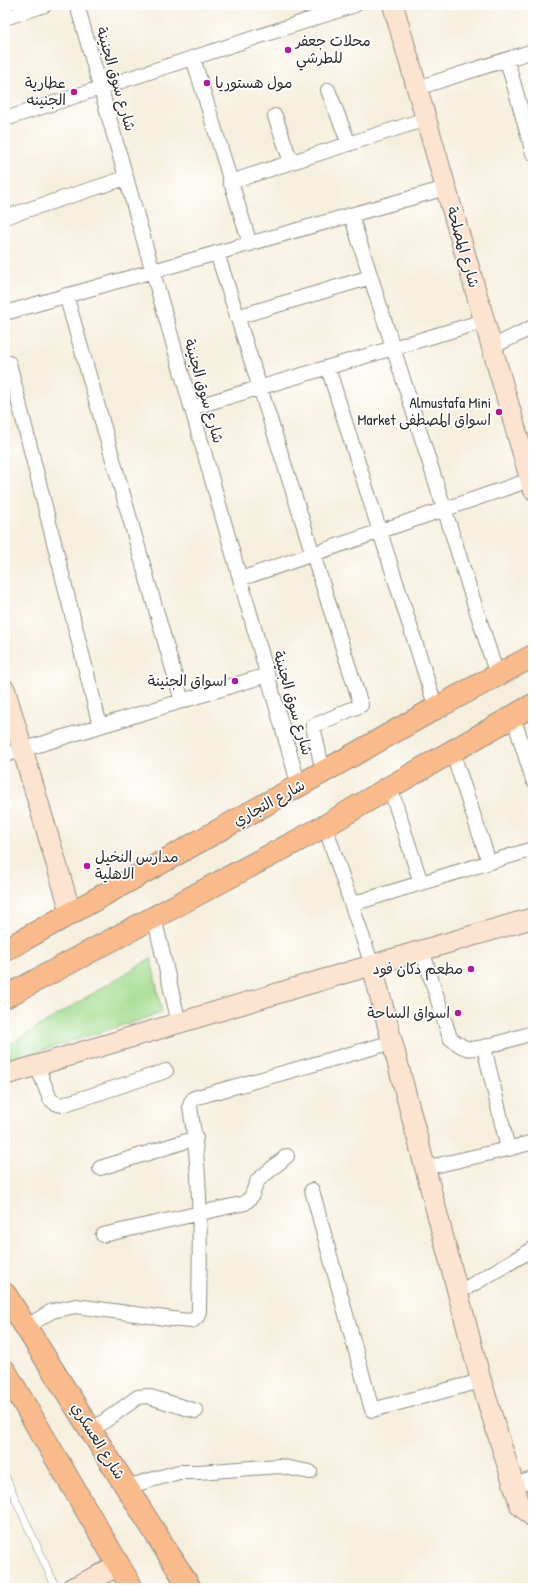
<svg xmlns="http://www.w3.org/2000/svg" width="538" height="1593" font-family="'Patrick Hand','Playpen Sans Arabic',sans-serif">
  <rect width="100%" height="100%" fill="#fff"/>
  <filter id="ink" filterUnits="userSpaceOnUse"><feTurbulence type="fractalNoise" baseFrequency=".025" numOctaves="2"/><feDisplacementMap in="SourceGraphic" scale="8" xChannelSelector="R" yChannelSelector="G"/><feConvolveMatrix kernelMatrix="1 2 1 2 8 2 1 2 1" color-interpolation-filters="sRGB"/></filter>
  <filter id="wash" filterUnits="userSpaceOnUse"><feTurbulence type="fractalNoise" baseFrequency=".012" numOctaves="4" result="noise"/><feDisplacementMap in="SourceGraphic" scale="16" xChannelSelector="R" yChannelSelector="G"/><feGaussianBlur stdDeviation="0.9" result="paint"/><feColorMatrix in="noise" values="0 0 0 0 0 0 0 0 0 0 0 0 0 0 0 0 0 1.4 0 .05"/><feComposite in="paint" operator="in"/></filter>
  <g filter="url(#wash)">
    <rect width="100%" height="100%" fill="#f6efdd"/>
    <!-- green -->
    <path fill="#a2dc8e" stroke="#66845c" d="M 151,958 L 162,1013 L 5,1062 L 5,1047 Z"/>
  </g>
  <g filter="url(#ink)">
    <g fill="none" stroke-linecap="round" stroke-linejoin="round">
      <!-- lane casing -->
      <g stroke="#908d84" stroke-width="8">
        <path id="lane" d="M 5,1476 L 56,1588"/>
      </g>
      <!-- street casing -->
      <g stroke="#908d84" stroke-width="16">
        <path id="street" d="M 77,5 L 299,786
          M 5,18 L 45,5
          M 193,58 L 250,244
          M 507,60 L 533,153
          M 417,88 L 533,51
          M 328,90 L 349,144
          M 275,116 L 291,162
          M 5,119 L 355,5
          M 230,182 L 426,119
          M 351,215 L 497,675
          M 5,217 L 126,178
          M 217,253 L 361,705 L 313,726 L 323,772
          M 66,295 L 182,701
          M 5,313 L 446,188
          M 237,317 L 371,277
          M 492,347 L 533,327
          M 5,364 L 9,363 L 100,726
          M 328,368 L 436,708
          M 191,408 L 484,321
          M 240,579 L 530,480
          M 513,716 L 533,780
          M 452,751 L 489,862
          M 5,755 L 267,675
          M 390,787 L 421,883
          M 325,826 L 372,965
          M 352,904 L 533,849
          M 154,917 L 179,1023
          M 422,950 L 450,1038 C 455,1042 460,1046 466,1048 C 477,1052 520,1036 533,1033
          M 484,1047 L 508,1149
          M 37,1066 L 50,1099 L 55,1103 L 62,1105 L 166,1071
          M 100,1168 L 196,1138
          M 425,1168 L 508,1149 L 533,1142
          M 312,1190 L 372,1410 L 481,1381
          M 103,1235 L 245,1203 L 251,1197 L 258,1180 L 287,1156
          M 458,1293 L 533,1249
          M 26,1327 L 52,1311 L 76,1306 L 180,1320 L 192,1321 L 197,1317 L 199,1311 C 200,1242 202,1174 190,1107 L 191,1102 L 194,1098 L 393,1042
          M 91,1431 L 138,1397 L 147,1396 L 196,1411
          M 514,1485 L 533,1479
          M 126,1487 L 179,1472 L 199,1472 L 279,1466 L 310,1472"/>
      </g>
      <!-- secondary casing -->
      <g stroke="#908d84" stroke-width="22">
        <path id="secondary" d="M 393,5 L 533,489
          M 5,690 L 71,913
          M 372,965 L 481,1381 L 520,1505 L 533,1517
          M 5,1075 L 372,965 L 533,918
          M 72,1588 L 119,1566"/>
      </g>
      <!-- primary casing -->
      <g stroke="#908d84" stroke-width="24">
        <path id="primary" d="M 5,950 L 323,772 L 436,708 L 533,656
          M 5,997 L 325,826 L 390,787 L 533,705
          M 5,1294 L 190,1588
          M 5,1371 L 132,1588"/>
      </g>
      <!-- lane -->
      <use href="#lane" stroke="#fff" stroke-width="7"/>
      <!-- street -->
      <use href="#street" stroke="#fff" stroke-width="14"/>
      <!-- secondary -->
      <use href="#secondary" stroke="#fde4d1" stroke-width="20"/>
      <!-- primary -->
      <use href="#primary" stroke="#fabb8c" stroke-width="22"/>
    </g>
  </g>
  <!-- markers -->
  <g fill="#b5179e" stroke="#fff" stroke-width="1.5">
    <circle cx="288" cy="50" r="4"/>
    <circle cx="207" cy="83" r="4"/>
    <circle cx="74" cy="92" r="4"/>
    <circle cx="499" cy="412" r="4"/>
    <circle cx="235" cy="681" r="4"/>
    <circle cx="87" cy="866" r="4"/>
    <circle cx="471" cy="969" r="4"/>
    <circle cx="458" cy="1013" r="4"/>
  </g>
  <g text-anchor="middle" stroke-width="3.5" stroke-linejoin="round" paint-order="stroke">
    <!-- poi labels -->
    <g font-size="15" fill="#2b2b2b" stroke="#fff" text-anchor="end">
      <text x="296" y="46" text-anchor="start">محلات جعفر<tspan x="296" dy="17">للطرشي</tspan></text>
      <text x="66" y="88">عطارية<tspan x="66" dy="17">الجنينه</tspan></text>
      <text x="215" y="88" text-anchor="start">مول هستوريا</text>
      <text x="491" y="408">Almustafa Mini<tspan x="491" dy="17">Market اسواق المصطفى</tspan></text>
      <text x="227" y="686">اسواق الجنينة</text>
      <text x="95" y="862" text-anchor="start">مدارس النخيل<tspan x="95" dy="17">الاهلية</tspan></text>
      <text x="463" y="974">مطعم دكان فود</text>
      <text x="450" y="1018">اسواق الساحة</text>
    </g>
    <!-- street labels -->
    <g font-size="15" fill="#2b2b2b" stroke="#fff">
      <text transform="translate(116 79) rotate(74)" y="5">شارع سوق الجنينة</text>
      <text transform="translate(463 247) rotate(74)" y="5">شارع المصلحة</text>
      <text transform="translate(204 391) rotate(74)" y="5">شارع سوق الجنينة</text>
      <text transform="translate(293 703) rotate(74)" y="5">شارع سوق الجنينة</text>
      <text transform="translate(269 803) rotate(-29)" y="5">شارع التجاري</text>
      <text transform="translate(98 1441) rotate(58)" y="5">شارع العسكري</text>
    </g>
  </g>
  <!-- margin -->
  <rect width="538" height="1593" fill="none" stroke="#fff" stroke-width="20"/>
</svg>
